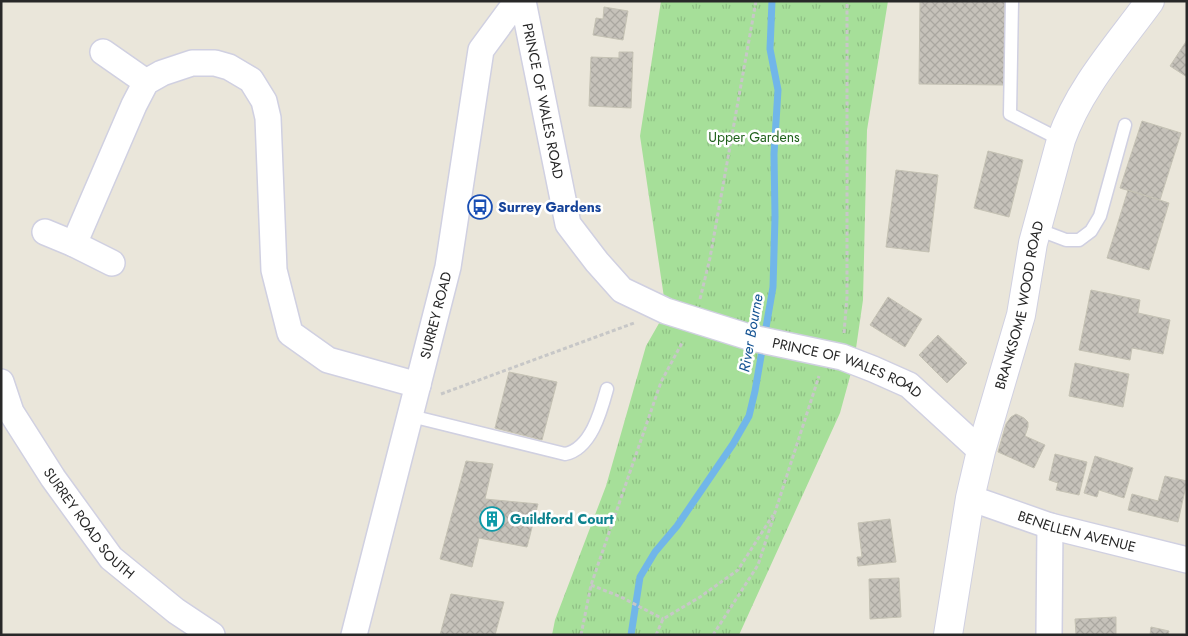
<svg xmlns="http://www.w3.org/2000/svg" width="1188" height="636" font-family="Jost,sans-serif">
  <defs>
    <pattern id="park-tufts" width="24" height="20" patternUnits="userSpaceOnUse" patternTransform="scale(1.25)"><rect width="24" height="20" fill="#a6df99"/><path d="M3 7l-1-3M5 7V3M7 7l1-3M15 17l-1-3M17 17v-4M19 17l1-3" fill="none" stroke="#8fbf84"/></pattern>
    <pattern id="building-cross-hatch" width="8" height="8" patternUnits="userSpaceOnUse" patternTransform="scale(1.25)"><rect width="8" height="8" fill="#c6c2ba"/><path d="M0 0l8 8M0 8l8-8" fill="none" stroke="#aaa7a0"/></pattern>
  </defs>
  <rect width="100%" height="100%" fill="#eae6da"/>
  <!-- park -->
  <path fill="url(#park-tufts)" d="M 661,1 L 888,1 L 867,130 L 863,300 L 854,362 L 840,413 L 739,635 L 552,635 L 555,620 L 606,486 L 646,346 L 666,311 L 640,136 Z"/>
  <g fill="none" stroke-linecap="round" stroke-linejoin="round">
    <!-- stream -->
    <path stroke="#71b6e9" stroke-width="7" d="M 631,635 L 640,577 L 655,552 L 677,526 L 733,444 L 749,416 L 755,391 L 773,287 L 775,217 L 774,154 L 778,90 L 770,49 L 772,1"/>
  </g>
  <!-- building -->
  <path fill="url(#building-cross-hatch)" stroke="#c5c2b4" d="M 920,1 L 1005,1 L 1004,85 L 919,84 Z
    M 604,7 L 628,11 L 623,40 L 593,35 L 596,18 L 603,19 Z
    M 1187,40 L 1187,77 L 1170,66 Z
    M 619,52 L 633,52 L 631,108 L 589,106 L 591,57 L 619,58 Z
    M 1142,121 L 1181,133 L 1160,200 L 1120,188 Z
    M 988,151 L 1023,160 L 1009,217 L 974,208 Z
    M 896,170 L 938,175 L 929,252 L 886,247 Z
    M 1128,190 L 1169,203 L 1149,270 L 1107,258 Z
    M 1091,290 L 1140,300 L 1138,313 L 1170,320 L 1163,354 L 1132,348 L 1130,360 L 1079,350 Z
    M 888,297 L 922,319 L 905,347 L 870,325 Z
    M 938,335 L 967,363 L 947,383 L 919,355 Z
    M 1075,363 L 1129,374 L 1123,407 L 1069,396 Z
    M 509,372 L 557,382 L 542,440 L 495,428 Z
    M 1016,414 L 1024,418 L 1028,422 L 1028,427 L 1025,436 L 1045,445 L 1034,468 L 998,452 L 1006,424 L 1011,417 Z
    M 1055,454 L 1087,462 L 1079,495 L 1056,490 L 1058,483 L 1049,480 Z
    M 1095,456 L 1133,468 L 1124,498 L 1099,490 L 1097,497 L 1084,493 Z
    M 466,461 L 493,464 L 485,499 L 538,504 L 527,547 L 479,538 L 472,567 L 440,559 Z
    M 1165,476 L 1187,481 L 1178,522 L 1128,510 L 1132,494 L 1158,501 Z
    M 890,519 L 896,562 L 858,566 L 857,557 L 862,557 L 858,523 Z
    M 899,578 L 901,617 L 870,619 L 869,579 Z
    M 451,594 L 504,602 L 495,635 L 440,635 Z
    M 1116,617 L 1116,635 L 1076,635 L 1075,619 Z
    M 1151,627 L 1169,631 L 1168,635 L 1150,635 Z"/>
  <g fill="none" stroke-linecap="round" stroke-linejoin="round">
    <!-- lane casing -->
    <g stroke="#d0d0e1" stroke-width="15">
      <path id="lane" d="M 1012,1 L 1010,114 L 1061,140
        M 1037,229 L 1066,240 L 1079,240 L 1091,231 L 1100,216 L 1125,125
        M 411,416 L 565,454 C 591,449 601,411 607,389"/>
    </g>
    <!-- street casing -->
    <g stroke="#d0d0e1" stroke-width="28">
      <g id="street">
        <path id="s1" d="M 523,1 L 568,224 L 597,262 L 622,290 L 666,311 L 752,338 L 842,357 L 873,369 L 909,385 L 981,451"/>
        <path d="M 103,52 L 146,82"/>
        <path d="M 45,232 L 74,244"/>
        <path d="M 112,263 L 74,244 L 134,105 L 146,82 L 162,73 L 192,63 L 215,63 L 229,67 L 251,80 L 264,101 L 268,118 L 274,270 L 290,333 L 328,360 L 418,385"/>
        <path id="s2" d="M 1,382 L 11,412 L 53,478 L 111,558 L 176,611 L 212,635"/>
        <path id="s3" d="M 970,498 L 1050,526 L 1187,560"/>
        <path id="s4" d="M 354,635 L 448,267 L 481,50 L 517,1"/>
        <path d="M 1049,635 L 1050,526"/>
      </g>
    </g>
    <!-- secondary casing -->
    <g stroke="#d0d0e1" stroke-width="30">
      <g id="secondary">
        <path id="s5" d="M 948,635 L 970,498 L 981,451 L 1021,315 L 1033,243 L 1061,140 C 1079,88 1118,45 1150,1"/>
      </g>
    </g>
    <!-- path -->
    <path stroke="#c7c7c7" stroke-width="3" stroke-dasharray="4 2.5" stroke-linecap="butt" d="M 700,299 L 710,258 L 756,1
      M 844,333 L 847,297 L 847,1
      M 441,394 L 634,323
      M 591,585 L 621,597 L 663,619
      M 581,635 L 591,585 L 661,382 L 683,341
      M 656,635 L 663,619 L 700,597 L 738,570 L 773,515
      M 713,635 L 758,565 L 819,376"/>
    <!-- lane -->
    <use href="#lane" stroke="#fff" stroke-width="12"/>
    <!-- street -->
    <use href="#street" stroke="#fff" stroke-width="25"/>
    <!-- secondary -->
    <use href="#secondary" stroke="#fff" stroke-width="28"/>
  </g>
  <!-- icons -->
  <defs>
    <g id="bus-ring" transform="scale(1.25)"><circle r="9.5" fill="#fff" stroke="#1a4fb4" stroke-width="1.5"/><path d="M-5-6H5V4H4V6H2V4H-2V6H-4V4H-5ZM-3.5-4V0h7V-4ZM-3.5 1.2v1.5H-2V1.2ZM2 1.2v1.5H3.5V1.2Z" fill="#1a4fb4"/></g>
    <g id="building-ring" transform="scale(1.25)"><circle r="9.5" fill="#fff" stroke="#0f9aa8" stroke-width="1.5"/><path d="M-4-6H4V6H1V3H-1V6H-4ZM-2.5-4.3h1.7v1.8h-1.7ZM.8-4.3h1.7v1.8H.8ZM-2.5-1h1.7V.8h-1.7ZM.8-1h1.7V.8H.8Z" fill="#0f9aa8"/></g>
  </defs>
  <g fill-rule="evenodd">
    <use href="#bus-ring" x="480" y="207"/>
    <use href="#building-ring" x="492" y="519"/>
  </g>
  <g text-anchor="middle" stroke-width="5" stroke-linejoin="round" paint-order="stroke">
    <!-- street labels -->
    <g font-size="14" fill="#282828" stroke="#fff">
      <text dy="5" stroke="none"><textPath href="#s1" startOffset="102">PRINCE OF WALES ROAD</textPath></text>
      <text dy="5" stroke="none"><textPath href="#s5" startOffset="338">BRANKSOME WOOD ROAD</textPath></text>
      <text dy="5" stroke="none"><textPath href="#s4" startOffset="330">SURREY ROAD</textPath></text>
      <text dy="5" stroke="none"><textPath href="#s1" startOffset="552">PRINCE OF WALES ROAD</textPath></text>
      <text dy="5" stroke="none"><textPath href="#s2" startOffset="168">SURREY ROAD SOUTH</textPath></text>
      <text dy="5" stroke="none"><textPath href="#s3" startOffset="112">BENELLEN AVENUE</textPath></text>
    </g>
    <!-- park labels -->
    <g font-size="14" fill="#20611c" stroke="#fff">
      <text x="754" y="142">Upper Gardens</text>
    </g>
    <!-- transit labels -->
    <g font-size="14" font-weight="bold" fill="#164399" stroke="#fff" text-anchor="start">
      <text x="498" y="212">Surrey Gardens</text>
    </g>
    <!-- culture labels -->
    <g font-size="14" font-weight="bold" fill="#0d838f" stroke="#fff" text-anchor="start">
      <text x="510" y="524">Guildford Court</text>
    </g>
    <!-- water labels -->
    <g font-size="15" font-style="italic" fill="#135292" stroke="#fff">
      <text transform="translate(751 333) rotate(-80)" y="5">River Bourne</text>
    </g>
  </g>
  <!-- border -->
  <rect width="1188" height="636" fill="none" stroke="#282828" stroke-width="5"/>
</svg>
